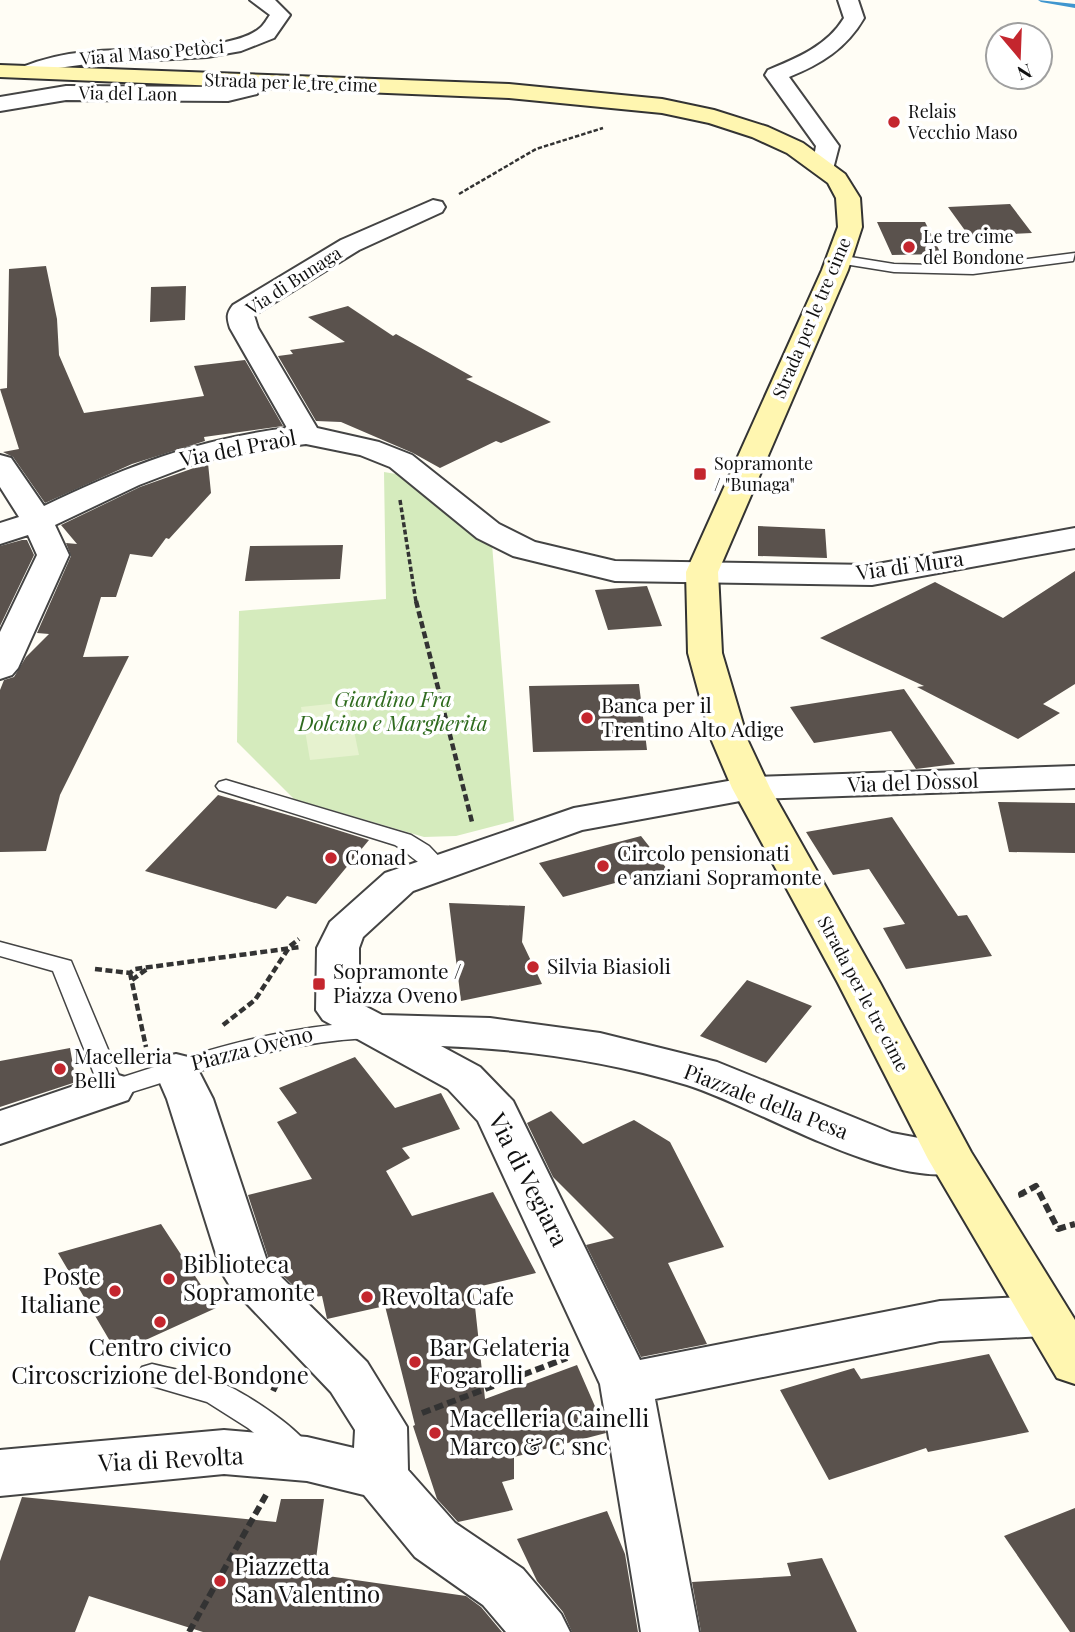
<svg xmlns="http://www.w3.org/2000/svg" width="1075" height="1632" font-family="'Playfair Display',serif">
  <rect width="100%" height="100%" fill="#fffdf5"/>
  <!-- green -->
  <path fill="#d5ebbd" d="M 384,472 L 408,476 L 492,544 L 514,821 L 456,836 L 424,837 L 294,799 L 237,742 L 239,611 L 386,599 Z"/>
  <!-- pitch -->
  <path fill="#e6f2cf" d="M 348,702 L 359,755 L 310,760 L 301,707 Z"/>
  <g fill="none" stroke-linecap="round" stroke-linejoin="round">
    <!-- stream -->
    <path fill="#3f96cf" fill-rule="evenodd" d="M 1038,0 L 1075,4 L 1075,8 L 1041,2 Z"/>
  </g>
  <!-- building -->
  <path fill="#5a524d" d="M 1010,204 L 1032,233 L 969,236 L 948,207 Z
    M 877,222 L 925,222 L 941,254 L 892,255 Z
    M 46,266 L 57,319 L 59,355 L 84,413 L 204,396 L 194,366 L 245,360 L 283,426 L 204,437 L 205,441 L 132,464 L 45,503 L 13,457 L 3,452 L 19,449 L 0,389 L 7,388 L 9,269 Z
    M 186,286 L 185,320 L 150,322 L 151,287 Z
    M 348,306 L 393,336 L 396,334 L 473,377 L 466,379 L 551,422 L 501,443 L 496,441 L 440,468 L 413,453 L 341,422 L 316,421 L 278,356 L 293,354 L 290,350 L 345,342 L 308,317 Z
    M 208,463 L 211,493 L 169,539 L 166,538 L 152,557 L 130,554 L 116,597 L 101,597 L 83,657 L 129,656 L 60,795 L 46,851 L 0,852 L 0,690 L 4,680 L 14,677 L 26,657 L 49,634 L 37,633 L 71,556 L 66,543 L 77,544 L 61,525 L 140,487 Z
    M 758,526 L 825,529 L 827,558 L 758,556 Z
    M 22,540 L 27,540 L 34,555 L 0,626 L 0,546 Z
    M 343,545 L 340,579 L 245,581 L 250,546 Z
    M 1075,571 L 1075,684 L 1043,704 L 1060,713 L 1018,739 L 917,687 L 924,686 L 820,638 L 935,582 L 1003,618 Z
    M 647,586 L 662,626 L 608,630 L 595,590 Z
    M 639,684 L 647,750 L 533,752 L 529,686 Z
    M 904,689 L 955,764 L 916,769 L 891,731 L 814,743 L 790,707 Z
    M 218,795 L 302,819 L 369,840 L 316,904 L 287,896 L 276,909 L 145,871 Z
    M 998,802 L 1075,803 L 1075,853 L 1009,852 Z
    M 892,817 L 958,916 L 967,915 L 992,956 L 906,969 L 883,928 L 905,924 L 869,869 L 833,875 L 806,832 Z
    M 641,836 L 667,869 L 563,897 L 539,863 Z
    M 449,903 L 525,906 L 522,942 L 542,984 L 461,1001 Z
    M 747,980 L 812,1006 L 766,1063 L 700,1036 Z
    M 70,1048 L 76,1082 L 0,1107 L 0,1061 Z
    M 355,1057 L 395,1108 L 441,1093 L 460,1129 L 402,1148 L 410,1158 L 386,1171 L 412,1216 L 493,1192 L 536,1273 L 473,1288 L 485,1399 L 577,1365 L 604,1427 L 606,1433 L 514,1457 L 514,1479 L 502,1482 L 513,1510 L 458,1522 L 437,1499 L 413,1426 L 415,1425 L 385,1306 L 327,1319 L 322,1296 L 306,1298 L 270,1263 L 248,1195 L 312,1179 L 277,1122 L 297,1113 L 279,1088 Z
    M 551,1111 L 583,1144 L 634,1120 L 670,1142 L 724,1247 L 668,1263 L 707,1344 L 641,1357 L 586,1245 L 614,1238 L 553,1177 L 527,1123 Z
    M 161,1224 L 216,1308 L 117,1353 L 58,1253 Z
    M 989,1354 L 1029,1432 L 928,1452 L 926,1448 L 829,1480 L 780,1390 L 854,1368 L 861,1379 Z
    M 22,1497 L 276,1522 L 281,1499 L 324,1499 L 314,1574 L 466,1596 L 481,1607 L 502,1632 L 203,1632 L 89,1596 L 75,1632 L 0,1632 L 0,1561 Z
    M 1075,1508 L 1075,1632 L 1070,1632 L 1004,1536 Z
    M 607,1511 L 625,1554 L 638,1632 L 572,1632 L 563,1612 L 537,1581 L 517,1539 Z
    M 822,1558 L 857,1632 L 701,1632 L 692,1582 L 791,1576 L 787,1563 Z"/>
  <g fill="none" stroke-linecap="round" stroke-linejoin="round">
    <!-- service casing -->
    <g stroke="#444" stroke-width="3">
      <path id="service" d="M 1075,253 L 1073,261 L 973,274 L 894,272 L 838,263 L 831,259 L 838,255 L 894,264 L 973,266 Z
        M 226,780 L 411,835 L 429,846 L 450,868 L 447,873 C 430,877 411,854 395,845 L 219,790 L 216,786 L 219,782 Z
        M 0,942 L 71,961 L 120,1078 C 202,1051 282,1026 369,1022 L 377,1024 L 381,1030 L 377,1036 L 369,1038 C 276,1042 200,1072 112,1098 L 103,1095 L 100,1089 L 53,971 L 0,956 Z
        M 152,1364 C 176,1370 203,1374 226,1385 C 248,1395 301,1429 312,1451 L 307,1460 L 297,1463 L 287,1460 L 248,1428 L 207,1402 L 142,1383 L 138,1375 L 142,1367 Z"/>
    </g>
    <!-- minor casing -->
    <g stroke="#444" stroke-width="4">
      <path id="minor" d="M 250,0 L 275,0 L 290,15 L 274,38 L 241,51 L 207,57 L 87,64 L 58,68 L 30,78 L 22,77 L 19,72 L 22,67 C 43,59 63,54 85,52 C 126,47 230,54 260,28 C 264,25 267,19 270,15 Z
        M 838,0 L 858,0 L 864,18 C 846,49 821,64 789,77 L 839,146 L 832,173 L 816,173 L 812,168 L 816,146 L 765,75 L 768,70 C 797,58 827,46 844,18 Z
        M 247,76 L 255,77 L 260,89 L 257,94 L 228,101 L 66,100 L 0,111 L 0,97 L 66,86 L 228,87 L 237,85 L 239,77 Z
        M 433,200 L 442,202 L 445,207 L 442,212 L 359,250 L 254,315 L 258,328 L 317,428 L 379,442 L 412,455 L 499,524 L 535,542 L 615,561 L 872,565 L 1075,528 L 1075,548 L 872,585 L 615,581 L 513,556 L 477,538 L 390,467 L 360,455 L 306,444 L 257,450 L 199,462 L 139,485 L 55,525 L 69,555 L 18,668 L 12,675 L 0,679 L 0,632 L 37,555 L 28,535 L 0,544 L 0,523 L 19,517 L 0,487 L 0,455 L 11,458 L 44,506 C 128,466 194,440 287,428 L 230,328 C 227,318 226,314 233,305 L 341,240 Z
        M 1075,766 L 1075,788 L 751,799 L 582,830 L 413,891 L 363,937 L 359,948 L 359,1003 L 382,1015 L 490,1018 L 600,1033 L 717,1062 L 892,1133 L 967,1147 L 974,1159 L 967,1171 C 894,1193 760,1108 687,1085 C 608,1061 524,1049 441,1046 L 480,1067 L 513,1101 L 640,1360 L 940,1301 L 1045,1296 L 1063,1302 L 1070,1316 L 1063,1330 L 1045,1336 L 940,1341 L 655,1399 L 699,1632 L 641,1632 L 600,1384 L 478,1121 L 448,1089 L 323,1020 L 316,1010 L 317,948 L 330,922 L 385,873 L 574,808 L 751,777 Z
        M 176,1054 L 192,1058 L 213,1099 L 268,1264 L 367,1362 L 407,1427 L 408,1470 L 455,1523 L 523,1569 L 561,1614 L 570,1632 L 506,1632 L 483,1605 L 415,1557 L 364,1495 L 307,1481 L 224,1474 L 0,1496 L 0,1450 L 224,1430 L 307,1437 L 354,1448 L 355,1430 L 331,1392 L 230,1286 L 222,1273 L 167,1099 L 154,1069 L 160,1058 Z
        M 112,1073 L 128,1078 L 134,1089 L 128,1100 L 0,1144 L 0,1111 Z"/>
    </g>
    <!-- secondary casing -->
    <g stroke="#333" stroke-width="4">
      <path id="secondary" d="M 0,65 L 509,84 L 662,99 L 714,110 L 768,127 L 803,143 L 845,174 L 860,198 L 862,227 L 848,270 L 718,572 L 722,653 L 748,741 L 770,788 L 880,983 L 971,1152 L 1075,1320 L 1075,1384 L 1057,1378 L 928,1159 L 838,983 L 732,788 L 712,741 L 688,653 L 686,572 L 822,270 L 838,227 L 836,198 L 828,183 L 787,153 L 752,137 L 709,123 L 662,113 L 509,98 L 0,77 Z"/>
    </g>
    <!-- path-far3 -->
    <path stroke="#333" stroke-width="2.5" stroke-dasharray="4.5 2" stroke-linecap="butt" d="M 459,194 L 536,149 L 603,128"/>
    <!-- path-far2 -->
    <path stroke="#333" stroke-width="3.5" stroke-dasharray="5 2.5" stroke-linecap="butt" d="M 400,500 L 416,602"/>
    <!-- path-far1 -->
    <path stroke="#333" stroke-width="4.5" stroke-dasharray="7 3.5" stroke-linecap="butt" d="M 416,601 L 472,822
      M 95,969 L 130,973 L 135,969 L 300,947
      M 130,973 L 146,1047
      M 132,980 L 147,969
      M 223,1025 L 255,1000 L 290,946 L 299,939"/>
    <!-- path -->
    <path stroke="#333" stroke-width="6" stroke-dasharray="9 4.5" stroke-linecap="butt" d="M 1022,1197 L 1021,1194 L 1036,1186 L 1058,1229 L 1075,1224
      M 273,1391 L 283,1371
      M 422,1413 L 567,1358
      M 189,1632 L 266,1495"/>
    <!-- service -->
    <use href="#service" fill="#fff" fill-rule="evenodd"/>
    <!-- minor -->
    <use href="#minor" fill="#fff" fill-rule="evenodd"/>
    <!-- secondary -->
    <use href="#secondary" fill="#fff6b0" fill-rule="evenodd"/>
  </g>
  <!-- markers -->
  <g fill="#c4262e" stroke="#fff" stroke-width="2.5">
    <circle cx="894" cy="122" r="7"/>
    <circle cx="909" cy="247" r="7"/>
    <rect x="693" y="467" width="14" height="14" rx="3.5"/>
    <circle cx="587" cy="718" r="7"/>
    <circle cx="331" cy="858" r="7"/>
    <circle cx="603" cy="866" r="7"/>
    <circle cx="533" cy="967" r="7"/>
    <rect x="312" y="977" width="14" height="14" rx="3.5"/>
    <circle cx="60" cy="1069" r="7"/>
    <circle cx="169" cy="1279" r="7"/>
    <circle cx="115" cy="1291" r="7"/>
    <circle cx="367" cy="1297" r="7"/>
    <circle cx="160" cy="1322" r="7"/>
    <circle cx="415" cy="1362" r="7"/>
    <circle cx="435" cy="1433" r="7"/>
    <circle cx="220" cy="1581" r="7"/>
  </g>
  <g text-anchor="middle" stroke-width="7" stroke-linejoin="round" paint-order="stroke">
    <!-- far-street labels -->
    <g font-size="18" fill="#111" stroke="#fff">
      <text transform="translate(152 53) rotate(-5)" y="6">Via al Maso Petòci</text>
      <text transform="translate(291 83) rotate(2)" y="6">Strada per le tre cime</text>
      <text transform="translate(128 94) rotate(1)" y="6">Via del Laon</text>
      <text transform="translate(294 281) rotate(-33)" y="6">Via di Bunaga</text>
      <text transform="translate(812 318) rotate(-67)" y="6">Strada per le tre cime</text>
      <text transform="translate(863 994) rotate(62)" y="6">Strada per le tre cime</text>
    </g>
    <!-- far-poi labels -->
    <g font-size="18" fill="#111" stroke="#fff" text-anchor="start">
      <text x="908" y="118">Relais<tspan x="908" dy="21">Vecchio Maso</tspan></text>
      <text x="923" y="243">Le tre cime<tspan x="923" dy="21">del Bondone</tspan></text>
      <text x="714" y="470">Sopramonte<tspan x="714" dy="21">/ "Bunaga"</tspan></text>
    </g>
    <!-- street labels -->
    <g font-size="21" fill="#111" stroke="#fff">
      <text transform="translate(238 449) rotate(-11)" y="7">Via del Praòl</text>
      <text transform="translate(910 566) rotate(-8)" y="7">Via di Mura</text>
      <text transform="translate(913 783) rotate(-2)" y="7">Via del Dòssol</text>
      <text transform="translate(252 1049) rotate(-14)" y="7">Piazza Ovèno</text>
      <text transform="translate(766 1102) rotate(21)" y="7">Piazzale della Pesa</text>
    </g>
    <!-- park labels -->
    <g font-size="21" font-style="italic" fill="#2f6b1f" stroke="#fff">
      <text x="393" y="707">Giardino Fra<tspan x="393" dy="24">Dolcino e Margherita</tspan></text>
    </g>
    <!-- poi labels -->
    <g font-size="21" fill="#111" stroke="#fff" text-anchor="start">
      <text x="601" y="713">Banca per il<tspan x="601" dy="24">Trentino Alto Adige</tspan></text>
      <text x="617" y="861">Circolo pensionati<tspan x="617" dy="24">e anziani Sopramonte</tspan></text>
      <text x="345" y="865">Conad</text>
      <text x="547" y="974">Silvia Biasioli</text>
      <text x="333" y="979">Sopramonte /<tspan x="333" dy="24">Piazza Oveno</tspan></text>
      <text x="74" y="1064">Macelleria<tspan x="74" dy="24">Belli</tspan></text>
    </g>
    <!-- near-street labels -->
    <g font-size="24" fill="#111" stroke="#fff">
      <text transform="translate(528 1180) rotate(63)" y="8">Via di Vegiara</text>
      <text transform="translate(171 1460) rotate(-3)" y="8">Via di Revolta</text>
    </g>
    <!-- near-poi labels -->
    <g font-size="24" fill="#111" stroke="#fff" text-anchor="start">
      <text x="183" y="1273">Biblioteca<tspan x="183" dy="28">Sopramonte</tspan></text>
      <text x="101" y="1285" text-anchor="end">Poste<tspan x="101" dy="28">Italiane</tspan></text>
      <text x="381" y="1305">Revolta Cafe</text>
      <text x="160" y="1356" text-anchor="middle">Centro civico<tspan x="160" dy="28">Circoscrizione del Bondone</tspan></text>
      <text x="429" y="1356">Bar Gelateria<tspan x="429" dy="28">Fogarolli</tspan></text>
      <text x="449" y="1427">Macelleria Cainelli<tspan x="449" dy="28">Marco &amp; C snc</tspan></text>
      <text x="234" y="1575">Piazzetta<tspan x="234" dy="28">San Valentino</tspan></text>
    </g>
  </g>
  <!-- north arrow -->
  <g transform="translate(1019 56) rotate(161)"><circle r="33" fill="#ffffff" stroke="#a0a0a0" stroke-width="2"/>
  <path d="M0-5L12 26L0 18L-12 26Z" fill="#c4262e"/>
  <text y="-10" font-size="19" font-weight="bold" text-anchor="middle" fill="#111111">N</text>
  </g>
</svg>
